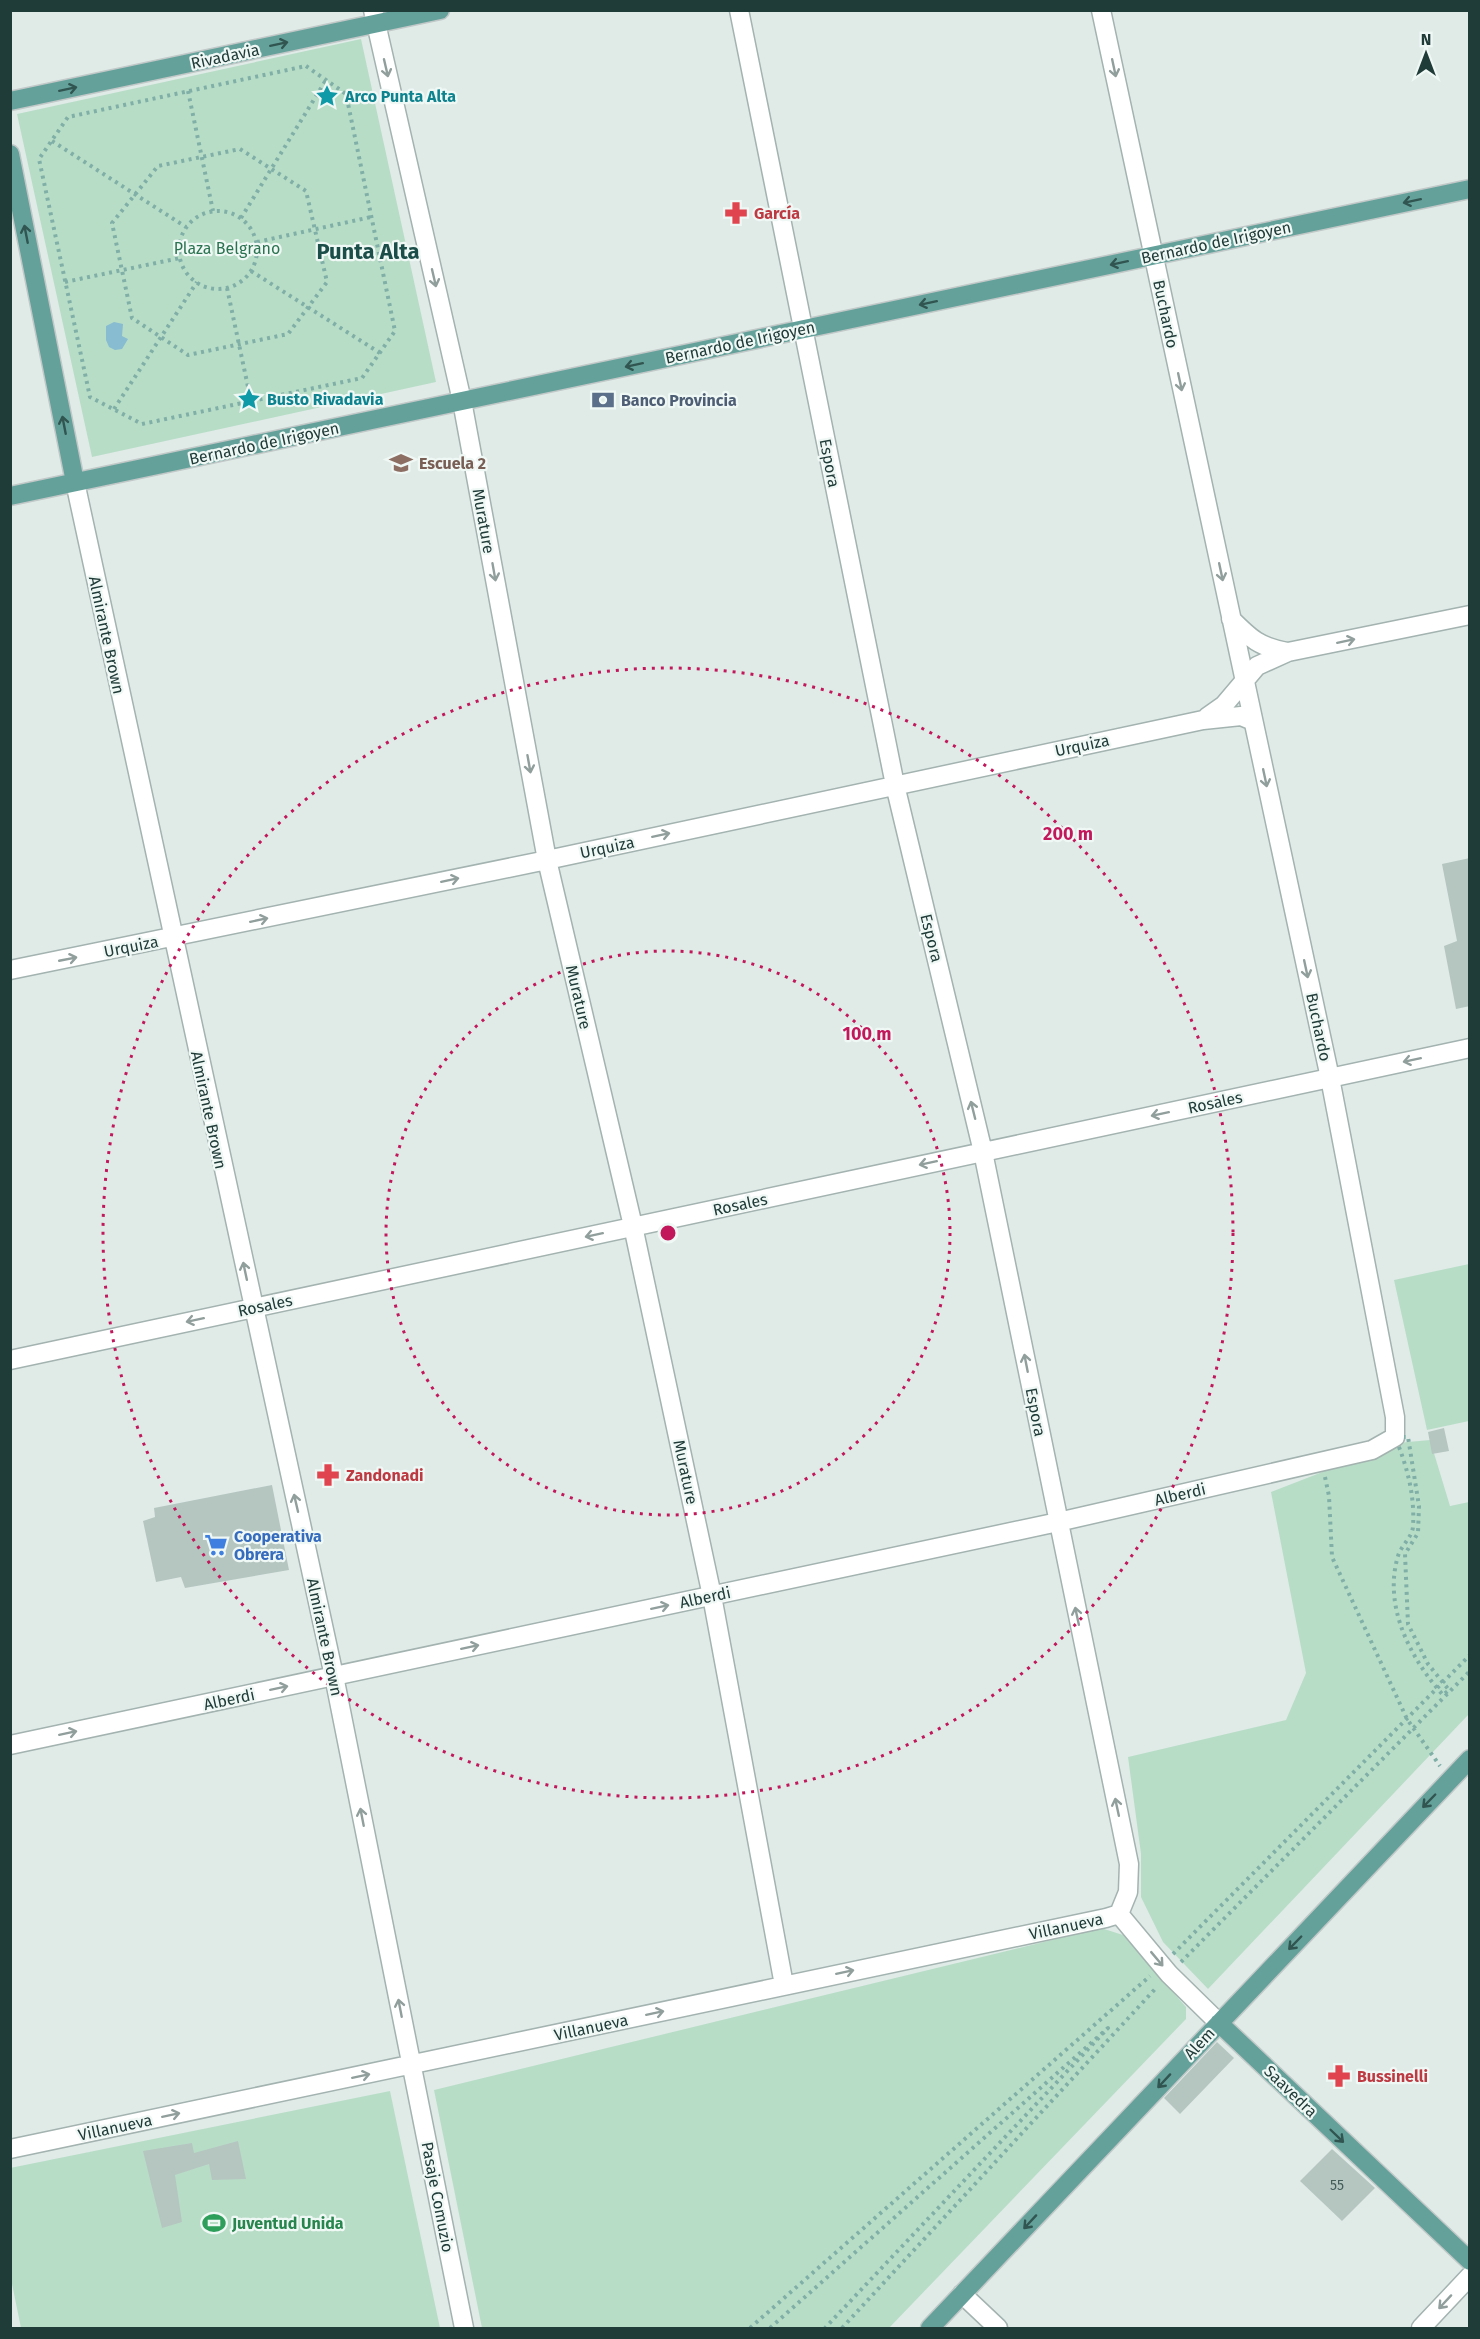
<svg xmlns="http://www.w3.org/2000/svg" width="1480" height="2339" font-family="'Fira Sans',sans-serif">
  <rect width="100%" height="100%" fill="#e0ebe8"/>
  <!-- green -->
  <path fill="#b8ddc7" d="M 361,39 L 436,382 L 92,457 L 17,114 Z
    M 1469,1264 L 1469,1421 L 1427,1430 L 1394,1280 Z
    M 1430,1440 L 1450,1506 L 1469,1502 L 1469,1714 L 1208,1989 L 1163,1942 L 1141,1897 L 1141,1854 L 1128,1757 L 1286,1720 L 1306,1673 L 1271,1492 L 1397,1443 Z
    M 1101,1928 L 1123,1935 L 1186,2007 L 1186,2019 L 889,2328 L 482,2328 L 434,2090 Z
    M 390,2091 L 440,2328 L 21,2328 L 11,2279 L 10,2168 Z"/>
  <!-- water -->
  <path fill="#87bcd1" d="M 114,322 L 123,324 L 122,336 L 128,339 L 122,349 L 115,350 L 109,347 L 106,340 L 106,326 Z"/>
  <!-- building -->
  <path fill="#b5c6c1" d="M 1470,858 L 1470,1006 L 1456,1009 L 1444,946 L 1457,941 L 1442,864 Z
    M 1444,1428 L 1449,1451 L 1432,1454 L 1428,1432 Z
    M 272,1485 L 289,1570 L 185,1588 L 181,1577 L 156,1582 L 143,1521 L 155,1517 L 154,1508 Z
    M 1217,2042 L 1234,2058 L 1180,2114 L 1164,2098 Z
    M 238,2141 L 246,2179 L 212,2180 L 209,2164 L 175,2175 L 182,2222 L 162,2228 L 143,2151 L 192,2143 L 194,2153 Z
    M 1332,2149 L 1375,2188 L 1342,2221 L 1300,2181 Z"/>
  <g fill="none" stroke-linecap="round" stroke-linejoin="round">
    <!-- minor casing -->
    <g stroke="#a3b3b0" stroke-width="21">
      <path id="minor" d="M 373,10 L 462,401 L 547,860 L 633,1226 L 712,1596 L 784,1985
        M 75,482 L 334,1676 L 464,2328
        M 1231,619 C 1251,639 1259,647 1288,652
        M 1207,717 L 1224,705 L 1257,666 L 1288,652 L 1470,615
        M 10,970 L 547,860 L 1203,720 L 1241,716 L 1253,721
        M 10,1360 L 1470,1048
        M 10,1745 L 1058,1522 L 1372,1450 L 1395,1437 L 1395,1417 L 1330,1078 L 1101,10
        M 1119,1914 L 1169,1974 L 1219,2023
        M 10,2149 L 1106,1918 L 1119,1914 L 1128,1892 L 1129,1864 L 983,1152 L 895,785 L 739,10
        M 962,2294 L 998,2328
        M 1421,2328 L 1470,2276"/>
    </g>
    <!-- major casing -->
    <g stroke="#c1c8c7" stroke-width="21">
      <path id="major" d="M 10,101 L 440,10
        M 10,154 L 75,482
        M 10,496 L 1470,189
        M 1219,2023 L 1470,2261
        M 930,2328 L 1470,1759"/>
    </g>
    <!-- path -->
    <path stroke="#80afa7" stroke-width="4" stroke-dasharray="3 4.5" stroke-linecap="butt" d="M 306,66 L 346,94 L 395,331 L 362,378 L 142,424 L 90,397 L 39,159 L 68,117 Z
      M 188,91 L 213,211
      M 52,141 L 186,227
      M 240,149 L 306,191 L 327,282 L 288,334 L 188,355 L 132,318 L 112,223 L 158,166 Z
      M179 250a39 39 0 1 1 78 0a39 39 0 1 1-78 0Z
      M 241,218 L 326,80
      M 257,242 L 371,217
      M 251,271 L 380,353
      M 65,282 L 180,258
      M 227,288 L 251,401
      M 114,409 L 197,282
      M 1395,1437 L 1408,1437 L 1419,1506 L 1418,1533 L 1405,1554 L 1408,1624 L 1428,1664 L 1449,1690 L 1443,1695 C 1410,1658 1383,1606 1398,1556 C 1401,1546 1412,1537 1413,1527 C 1415,1495 1407,1466 1395,1437 Z
      M 1325,1477 L 1329,1496 L 1332,1557 L 1407,1719 L 1440,1766
      M 1173,1954 L 1470,1655
      M 1181,1962 L 1470,1671
      M 750,2328 L 1150,1976
      M 770,2328 L 1108,2028 L 825,2328
      M 842,2328 L 1157,1987"/>
    <!-- minor -->
    <use href="#minor" stroke="#fff" stroke-width="18"/>
    <!-- major -->
    <use href="#major" stroke="#64a19a" stroke-width="18"/>
  </g>
  <!-- one-way arrows -->
  <defs><path id="oneway-shaft" d="M-6 0H5M1.5-3L5.5 0L1.5 3" fill="none" stroke-width="1.6" stroke-linecap="round" stroke-linejoin="round" transform="scale(1.5)"/></defs>
  <g stroke="#315550">
    <use href="#oneway-shaft" transform="translate(279 44) rotate(-12)"/>
    <use href="#oneway-shaft" transform="translate(68 89) rotate(-12)"/>
    <use href="#oneway-shaft" transform="translate(1412 201) rotate(168)"/>
    <use href="#oneway-shaft" transform="translate(26 234) rotate(-101)"/>
    <use href="#oneway-shaft" transform="translate(1119 263) rotate(168)"/>
    <use href="#oneway-shaft" transform="translate(928 303) rotate(168)"/>
    <use href="#oneway-shaft" transform="translate(634 365) rotate(168)"/>
    <use href="#oneway-shaft" transform="translate(64 425) rotate(-101)"/>
    <use href="#oneway-shaft" transform="translate(1429 1801) rotate(134)"/>
    <use href="#oneway-shaft" transform="translate(1295 1943) rotate(134)"/>
    <use href="#oneway-shaft" transform="translate(1164 2081) rotate(133)"/>
    <use href="#oneway-shaft" transform="translate(1337 2136) rotate(44)"/>
    <use href="#oneway-shaft" transform="translate(1030 2222) rotate(133)"/>
  </g>
  <g stroke="#909e9c">
    <use href="#oneway-shaft" transform="translate(386 68) rotate(77)"/>
    <use href="#oneway-shaft" transform="translate(1114 68) rotate(78)"/>
    <use href="#oneway-shaft" transform="translate(434 278) rotate(77)"/>
    <use href="#oneway-shaft" transform="translate(1180 382) rotate(78)"/>
    <use href="#oneway-shaft" transform="translate(494 572) rotate(80)"/>
    <use href="#oneway-shaft" transform="translate(1221 572) rotate(78)"/>
    <use href="#oneway-shaft" transform="translate(1346 641) rotate(-12)"/>
    <use href="#oneway-shaft" transform="translate(529 764) rotate(80)"/>
    <use href="#oneway-shaft" transform="translate(1265 778) rotate(78)"/>
    <use href="#oneway-shaft" transform="translate(661 835) rotate(-12)"/>
    <use href="#oneway-shaft" transform="translate(450 880) rotate(-12)"/>
    <use href="#oneway-shaft" transform="translate(259 920) rotate(-12)"/>
    <use href="#oneway-shaft" transform="translate(68 959) rotate(-11)"/>
    <use href="#oneway-shaft" transform="translate(1306 969) rotate(78)"/>
    <use href="#oneway-shaft" transform="translate(1412 1060) rotate(168)"/>
    <use href="#oneway-shaft" transform="translate(973 1110) rotate(-104)"/>
    <use href="#oneway-shaft" transform="translate(1160 1114) rotate(168)"/>
    <use href="#oneway-shaft" transform="translate(928 1163) rotate(168)"/>
    <use href="#oneway-shaft" transform="translate(594 1235) rotate(168)"/>
    <use href="#oneway-shaft" transform="translate(245 1271) rotate(-102)"/>
    <use href="#oneway-shaft" transform="translate(195 1320) rotate(168)"/>
    <use href="#oneway-shaft" transform="translate(1026 1363) rotate(-101)"/>
    <use href="#oneway-shaft" transform="translate(296 1503) rotate(-103)"/>
    <use href="#oneway-shaft" transform="translate(660 1607) rotate(-12)"/>
    <use href="#oneway-shaft" transform="translate(1077 1616) rotate(-102)"/>
    <use href="#oneway-shaft" transform="translate(470 1647) rotate(-12)"/>
    <use href="#oneway-shaft" transform="translate(279 1688) rotate(-12)"/>
    <use href="#oneway-shaft" transform="translate(68 1733) rotate(-12)"/>
    <use href="#oneway-shaft" transform="translate(1117 1807) rotate(-102)"/>
    <use href="#oneway-shaft" transform="translate(362 1817) rotate(-101)"/>
    <use href="#oneway-shaft" transform="translate(1157 1959) rotate(50)"/>
    <use href="#oneway-shaft" transform="translate(845 1972) rotate(-12)"/>
    <use href="#oneway-shaft" transform="translate(400 2008) rotate(-101)"/>
    <use href="#oneway-shaft" transform="translate(655 2013) rotate(-12)"/>
    <use href="#oneway-shaft" transform="translate(361 2076) rotate(-12)"/>
    <use href="#oneway-shaft" transform="translate(171 2115) rotate(-12)"/>
    <use href="#oneway-shaft" transform="translate(1445 2302) rotate(133)"/>
  </g>
  <!-- distance rings -->
  <g fill="none" stroke="#c2185b" stroke-width="3" stroke-dasharray="3 6">
    <circle cx="668" cy="1233" r="282"/>
    <circle cx="668" cy="1233" r="565"/>
  </g>
  <!-- icons -->
  <defs>
    <g id="sight-bare" transform="scale(1.8)"><path d="M0-6L1.8-2.2L6-1.7L2.9 1.2L3.7 5.4L0 3.3L-3.7 5.4L-2.9 1.2L-6-1.7L-1.8-2.2Z" fill="#0f9aa8" stroke="#f0f8f5" stroke-width="2.5" paint-order="stroke"/></g>
    <g id="pharmacy-bare" transform="scale(1.8)"><path d="M-2-6h4v4h4v4h-4v4h-4v-4h-4v-4h4Z" fill="#e0444e" stroke="#f0f8f5" stroke-width="2.5" paint-order="stroke"/></g>
    <g id="bank-bare" transform="scale(1.8)"><path d="M-6-4H6V4H-6ZM0-2.3a2.3 2.3 0 1 0 0 4.6a2.3 2.3 0 1 0 0-4.6Z" fill="#5c6f8a" stroke="#f0f8f5" stroke-width="2.5" paint-order="stroke"/></g>
    <g id="school-bare" transform="scale(1.8)"><path d="M0-5L7-2L0 1L-7-2ZM-4 1L0 2.5L4 1V4Q0 6-4 4Z" fill="#8d6e63" stroke="#f0f8f5" stroke-width="2.5" paint-order="stroke"/></g>
    <g id="supermarket-bare" transform="scale(1.8)"><path d="M-6-5.5h2.5l.6 2H6L4.5 2H-2.5L-4.4-4H-6ZM-1.5 3.2a1.3 1.3 0 1 0 .1 0ZM3 3.2a1.3 1.3 0 1 0 .1 0Z" fill="#3f7fe0" stroke="#f0f8f5" stroke-width="2.5" paint-order="stroke"/></g>
    <g id="stadium-bare" transform="scale(1.8)"><path d="M0-5a6.5 5 0 1 0 0 10a6.5 5 0 1 0 0-10ZM-3.5-1.8h7v3.6h-7Z" fill="#2e9e5b" stroke="#f0f8f5" stroke-width="2.5" paint-order="stroke"/></g>
  </defs>
  <g fill-rule="evenodd">
    <use href="#sight-bare" x="327" y="96"/>
    <use href="#pharmacy-bare" x="736" y="213"/>
    <use href="#sight-bare" x="249" y="399"/>
    <use href="#bank-bare" x="603" y="400"/>
    <use href="#school-bare" x="401" y="463"/>
    <use href="#pharmacy-bare" x="328" y="1475"/>
    <use href="#supermarket-bare" x="216" y="1545"/>
    <use href="#pharmacy-bare" x="1339" y="2076"/>
    <use href="#stadium-bare" x="214" y="2223"/>
  </g>
  <g text-anchor="middle" stroke-width="4.5" stroke-linejoin="round" paint-order="stroke">
    <!-- number labels -->
    <g font-size="14" fill="#455e5a">
      <text x="1337" y="2190">55</text>
    </g>
    <!-- street labels -->
    <g font-size="16" fill="#203c38" stroke="#f0f8f5">
      <text transform="translate(225 56) rotate(-12)" y="6">Rivadavia</text>
      <text transform="translate(1216 242) rotate(-12)" y="6">Bernardo de Irigoyen</text>
      <text transform="translate(1166 314) rotate(78)" y="6">Buchardo</text>
      <text transform="translate(740 342) rotate(-12)" y="6">Bernardo de Irigoyen</text>
      <text transform="translate(264 443) rotate(-12)" y="6">Bernardo de Irigoyen</text>
      <text transform="translate(830 463) rotate(79)" y="6">Espora</text>
      <text transform="translate(484 521) rotate(80)" y="6">Murature</text>
      <text transform="translate(107 635) rotate(78)" y="6">Almirante Brown</text>
      <text transform="translate(1082 745) rotate(-12)" y="6">Urquiza</text>
      <text transform="translate(607 847) rotate(-12)" y="6">Urquiza</text>
      <text transform="translate(932 938) rotate(76)" y="6">Espora</text>
      <text transform="translate(131 946) rotate(-11)" y="6">Urquiza</text>
      <text transform="translate(579 997) rotate(77)" y="6">Murature</text>
      <text transform="translate(1319 1027) rotate(78)" y="6">Buchardo</text>
      <text transform="translate(1215 1102) rotate(-12)" y="6">Rosales</text>
      <text transform="translate(209 1110) rotate(78)" y="6">Almirante Brown</text>
      <text transform="translate(740 1204) rotate(-12)" y="6">Rosales</text>
      <text transform="translate(265 1305) rotate(-12)" y="6">Rosales</text>
      <text transform="translate(1036 1412) rotate(79)" y="6">Espora</text>
      <text transform="translate(686 1472) rotate(78)" y="6">Murature</text>
      <text transform="translate(1180 1494) rotate(-13)" y="6">Alberdi</text>
      <text transform="translate(705 1597) rotate(-12)" y="6">Alberdi</text>
      <text transform="translate(325 1637) rotate(78)" y="6">Almirante Brown</text>
      <text transform="translate(229 1699) rotate(-12)" y="6">Alberdi</text>
      <text transform="translate(1066 1926) rotate(-12)" y="6">Villanueva</text>
      <text transform="translate(591 2027) rotate(-12)" y="6">Villanueva</text>
      <text transform="translate(1199 2043) rotate(-47)" y="6">Alem</text>
      <text transform="translate(1291 2091) rotate(44)" y="6">Saavedra</text>
      <text transform="translate(115 2127) rotate(-12)" y="6">Villanueva</text>
      <text transform="translate(438 2197) rotate(79)" y="6">Pasaje Comuzio</text>
    </g>
    <!-- culture labels -->
    <g font-size="16" font-weight="bold" fill="#0d838f" stroke="#f0f8f5" text-anchor="start">
      <text x="345" y="102">Arco Punta Alta</text>
      <text x="267" y="405">Busto Rivadavia</text>
    </g>
    <!-- health labels -->
    <g font-size="16" font-weight="bold" fill="#be3a42" stroke="#f0f8f5" text-anchor="start">
      <text x="754" y="219">García</text>
      <text x="346" y="1481">Zandonadi</text>
      <text x="1357" y="2082">Bussinelli</text>
    </g>
    <!-- park labels -->
    <g font-size="16" fill="#2a7350" stroke="#f0f8f5">
      <text x="227" y="254">Plaza Belgrano</text>
    </g>
    <!-- service labels -->
    <g font-size="16" font-weight="bold" fill="#4e5e75" stroke="#f0f8f5" text-anchor="start">
      <text x="621" y="406">Banco Provincia</text>
    </g>
    <!-- education labels -->
    <g font-size="16" font-weight="bold" fill="#785e54" stroke="#f0f8f5" text-anchor="start">
      <text x="419" y="469">Escuela 2</text>
    </g>
    <!-- shop labels -->
    <g font-size="16" font-weight="bold" fill="#366cbe" stroke="#f0f8f5" text-anchor="start">
      <text x="234" y="1542">Cooperativa<tspan x="234" dy="18">Obrera</tspan></text>
    </g>
    <!-- leisure labels -->
    <g font-size="16" font-weight="bold" fill="#27864d" stroke="#f0f8f5" text-anchor="start">
      <text x="232" y="2229">Juventud Unida</text>
    </g>
    <!-- district labels -->
    <g font-size="22" font-weight="bold" fill="#1c4e49" stroke="#f0f8f5">
      <text x="368" y="259">Punta Alta</text>
    </g>
  </g>
  <circle cx="668" cy="1233" r="9" fill="#c2185b" stroke="#f0f8f5" stroke-width="3"/>
  <g font-size="18" text-anchor="middle" font-weight="bold" fill="#c2185b" stroke="#f0f8f5" stroke-width="4.5" stroke-linejoin="round" paint-order="stroke">
    <text x="1068" y="840">200 m</text>
    <text x="867" y="1040">100 m</text>
  </g>
  <!-- border -->
  <rect width="1480" height="2339" fill="none" stroke="#203c38" stroke-width="24"/>
  <!-- north arrow -->
  <g transform="translate(1426 54)" stroke="#f0f8f5" stroke-width="4.5" paint-order="stroke">
  <path d="M0-4.5L10 22L0 15L-10 22Z" fill="#203c38"/>
  <text y="-9" font-size="16" font-weight="bold" text-anchor="middle" fill="#203c38">N</text>
  </g>
</svg>
